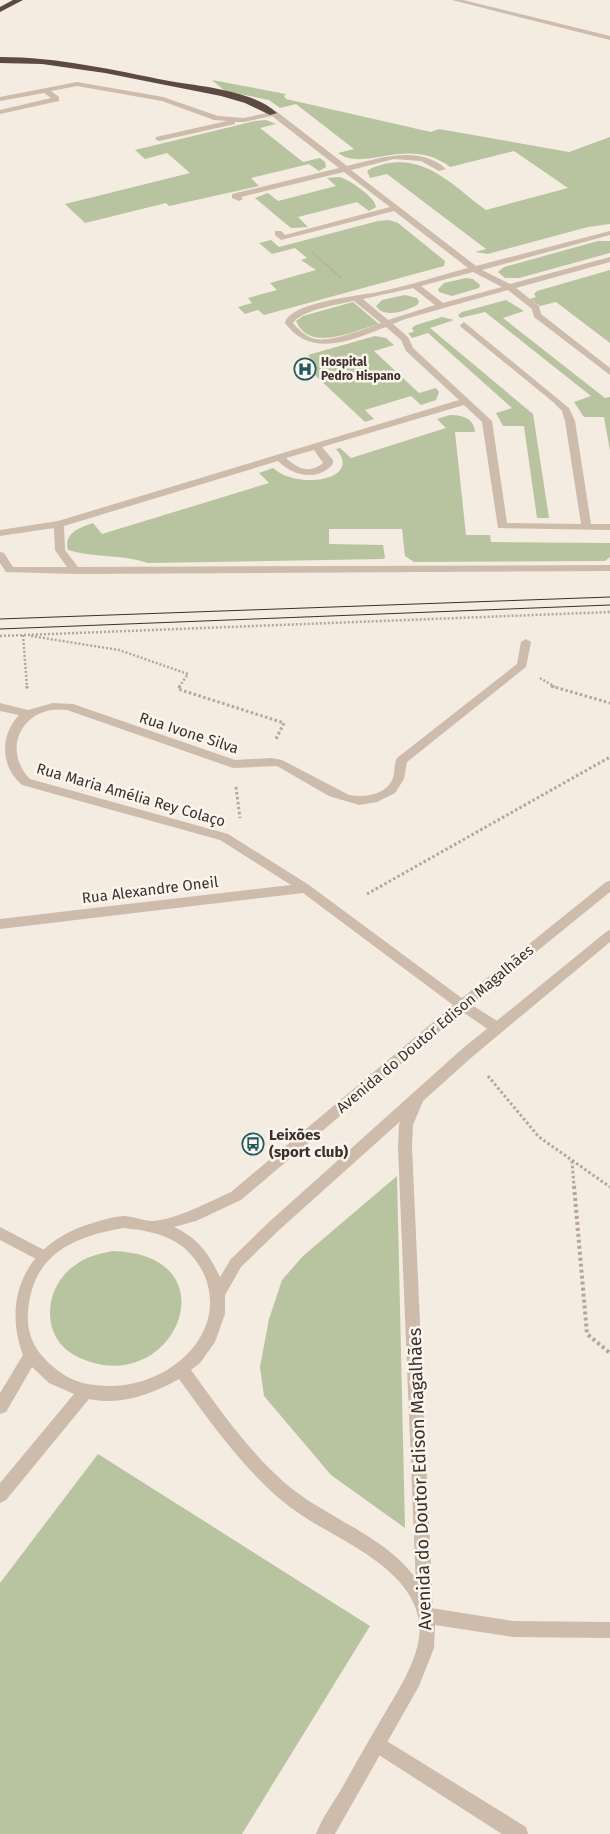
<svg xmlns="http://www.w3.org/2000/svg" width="610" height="1834" font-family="'Fira Sans',sans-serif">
  <rect width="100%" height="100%" fill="#f4ebe1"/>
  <!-- green -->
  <path fill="#b8c4a0" d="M 212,80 L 286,94 L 284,96 L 286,99 L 431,132 L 439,129 L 569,152 L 610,137 L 610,224 L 588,227 L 488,254 L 475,252 L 486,249 L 387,174 L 370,178 L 367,171 C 372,167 378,166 384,164 C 427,154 454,187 486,210 L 568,188 L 514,151 L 450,167 C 408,135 365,173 338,153 L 354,149 L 296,104 L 280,108 L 269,100 L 225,91 Z
    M 266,120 L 276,124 L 260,128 L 303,162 L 320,158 L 325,162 L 326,167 L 319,171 L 309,164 L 251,178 L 259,186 L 169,206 L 166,203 L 85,223 L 65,204 L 190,173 L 167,153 L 145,159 L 135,150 L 255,121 Z
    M 339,177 C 349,179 376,198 376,207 L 369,211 L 357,202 L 298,217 L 308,227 L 291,228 L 255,198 L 268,193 L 278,201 L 336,186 L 327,178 Z
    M 389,220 L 398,223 L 445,261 L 444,266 L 264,315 L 258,310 L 245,314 L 238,307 L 252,303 L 248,298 L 277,290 L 270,283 L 316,270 L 301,260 L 307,258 L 295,248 L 272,254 L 259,243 L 271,240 L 279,247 L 378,221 Z
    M 598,241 L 610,241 L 610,253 L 519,278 L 505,278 L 498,272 L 504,267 Z
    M 610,270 L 610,343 L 556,302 L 540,306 L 530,299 L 536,297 L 534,294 L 537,291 Z
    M 466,278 L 473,279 L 480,285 L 479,288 L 452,296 L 439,292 L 438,289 L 444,283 Z
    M 405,295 L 417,298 L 419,302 L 417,305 C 406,311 384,319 376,306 L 382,300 Z
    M 506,300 L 524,311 L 503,318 L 605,398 L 610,397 L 610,451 L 604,417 L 584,417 L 574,402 L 591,396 L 485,312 L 460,318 L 458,315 L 462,312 Z
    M 353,302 L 379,324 C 355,330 310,354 296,321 L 303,316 Z
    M 442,317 L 454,320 L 430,328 L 533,414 L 549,518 L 537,518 L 524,426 L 503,426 L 496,413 L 512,408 L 428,333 L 412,338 L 408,333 L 414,332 L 412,328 L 416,325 Z
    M 375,336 L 386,338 L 394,345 L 374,351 L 419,393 L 436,388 L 439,392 L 436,400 L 421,405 L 411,396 L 365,410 L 374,419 L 365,422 L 301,362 L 311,359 L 308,355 Z
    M 450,415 C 462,415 474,418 475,432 L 455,432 L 466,535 L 490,535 L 491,542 L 610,543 L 610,557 L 605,561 L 414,562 L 405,556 L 402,529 L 329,529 L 329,544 L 383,545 L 385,558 L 383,559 L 148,563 C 122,554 94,558 68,550 C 63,533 81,527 93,523 L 102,534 L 269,483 L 259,473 L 273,468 C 296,490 364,481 336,449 L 340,448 L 351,458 L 446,428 L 437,419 Z
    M 397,1176 L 405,1528 L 331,1475 L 264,1396 L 260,1367 L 269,1319 L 282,1280 L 303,1256 Z
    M 112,1251 C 239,1254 171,1407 74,1355 C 40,1336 44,1287 74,1266 C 85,1257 98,1254 112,1251 Z
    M 98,1454 L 370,1626 L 242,1834 L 0,1834 L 0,1583 Z"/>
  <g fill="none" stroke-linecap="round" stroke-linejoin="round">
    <!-- path-far3 -->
    <path stroke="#b9a596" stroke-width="2" stroke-dasharray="1 1" stroke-linecap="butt" d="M 312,252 L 341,278"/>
    <!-- path-far2 -->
    <path stroke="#b9a596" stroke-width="2.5" stroke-dasharray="2 2" stroke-linecap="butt" d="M 23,635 L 27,687
      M 0,636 L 610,612
      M 31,636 L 119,650 L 188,674 L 179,687
      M 540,678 L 555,687"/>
    <!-- path-far1 -->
    <path stroke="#b9a596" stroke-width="3" stroke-dasharray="2.5 2.5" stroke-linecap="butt" d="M 27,686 L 27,691
      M 180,686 L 178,689 L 284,723 L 276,739
      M 551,686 L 610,703
      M 236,787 L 240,818
      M 367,894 L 610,757
      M 488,1076 L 539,1137 L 610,1187
      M 572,1161 L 574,1187"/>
    <!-- path -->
    <path stroke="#b9a596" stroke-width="4" stroke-dasharray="3 3" stroke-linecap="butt" d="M 574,1186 L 587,1334 L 610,1353"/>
    <!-- service -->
    <path fill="#cdbbac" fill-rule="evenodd" d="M 77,82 L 163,97 L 218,116 L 244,118 L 276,111 L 347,166 C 378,159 418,144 446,169 L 439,171 L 421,161 L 394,159 L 351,170 L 476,266 L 610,231 L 610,235 L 482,270 L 510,284 L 610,257 L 610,262 L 516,288 L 539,306 L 541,314 L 610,368 L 610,375 L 534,317 L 532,309 L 508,290 L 405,319 L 393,324 L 408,337 L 413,348 L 492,421 L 507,523 L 581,524 L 565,421 L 562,411 L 553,402 L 461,327 L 460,325 L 464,322 L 569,408 L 575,421 L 591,524 L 610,524 L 610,530 L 498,528 L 482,422 L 464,405 L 322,447 L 333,460 L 333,464 C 317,482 293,476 278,461 L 64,526 L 65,550 L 78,567 L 610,565 L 610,571 L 76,574 L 6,572 L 0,563 L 0,552 L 4,553 L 13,567 L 67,567 L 55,550 L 54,528 L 0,536 L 0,530 L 58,521 L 459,400 L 406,351 L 401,340 L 386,327 C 352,340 311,359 285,323 C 290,302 359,296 378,292 C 408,286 438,276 468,268 L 394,211 L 281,240 L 275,235 L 275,231 L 281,231 L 285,235 L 390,207 L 344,172 L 241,197 L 243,199 L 239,201 L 232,198 L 232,194 L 339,168 L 272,116 L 244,122 L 235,122 L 235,124 L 159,141 L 155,139 L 156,137 L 227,121 L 214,120 L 162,101 L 77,86 L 51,91 L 59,97 L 59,101 L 0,114 L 0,110 L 51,98 L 44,93 L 0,101 L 0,97 ZM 473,272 L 502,287 L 443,303 L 421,286 ZM 413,288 L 435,305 L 388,320 L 363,299 ZM 354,301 L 381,323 C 364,329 329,344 312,338 C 304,335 298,329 293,323 C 301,310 340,304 354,301 ZM 314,450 L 323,463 C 310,474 298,469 286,458 Z"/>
    <!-- pedestrian -->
    <path fill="#cdbbac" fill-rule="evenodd" d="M 416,1096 L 421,1097 L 423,1101 L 413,1125 L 412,1147 L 433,1610 L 431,1616 L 425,1618 L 419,1616 L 417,1610 L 398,1147 L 399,1125 L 411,1097 Z"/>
    <!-- minor -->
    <path fill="#cdbbac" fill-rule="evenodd" d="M 452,0 L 463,0 L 610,36 L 610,40 Z
      M 526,639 L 531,642 L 526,667 L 407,762 L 404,779 L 395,793 L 377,802 L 359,805 L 329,796 L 277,766 L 233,768 L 67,710 C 24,704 0,748 30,779 L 228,834 L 309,885 L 467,1002 L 502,1024 L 504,1028 L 502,1032 L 492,1032 L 457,1008 L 303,893 L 0,929 L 0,919 L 291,885 L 220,840 L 22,785 C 0,766 0,735 19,715 L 0,711 L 0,703 L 28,710 L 53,703 L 73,704 L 235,760 L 272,758 L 282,760 L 349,795 C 364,798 387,795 393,778 C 395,771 394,764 397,758 L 517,664 L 521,642 Z
      M 0,1227 L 48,1252 L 50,1256 L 48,1260 L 43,1262 L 38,1260 L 0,1240 Z
      M 377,1735 L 526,1827 L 528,1834 L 502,1834 L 371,1750 L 368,1744 L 371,1738 Z"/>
    <!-- tertiary -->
    <path fill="#cdbbac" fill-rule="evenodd" d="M 610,881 L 610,892 L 467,1008 L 241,1200 L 196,1221 L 174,1227 C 198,1238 209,1254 220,1277 L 231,1259 L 268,1223 L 462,1049 L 606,932 L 610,930 L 610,942 L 472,1057 L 278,1231 L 241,1267 L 225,1295 L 225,1314 L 215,1342 L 200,1363 L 191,1370 C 220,1410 249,1452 286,1484 C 336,1526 408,1541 431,1608 L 513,1621 L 610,1622 L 610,1638 L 513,1637 L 435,1625 L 434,1648 L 419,1686 L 335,1834 L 316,1834 C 322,1818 333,1803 342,1788 C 357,1761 373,1733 389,1706 C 400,1688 411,1669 417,1648 C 435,1581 353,1547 309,1520 C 296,1512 284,1503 273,1493 C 237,1460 208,1419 179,1379 C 152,1394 121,1406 89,1399 L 6,1500 L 0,1503 L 0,1483 L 74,1394 L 49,1383 L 32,1367 L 6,1412 L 0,1414 L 0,1393 L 23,1355 C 0,1292 32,1240 93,1223 C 102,1220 113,1217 123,1216 C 133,1216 143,1221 153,1221 C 175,1220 211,1201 231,1192 L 457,1002 L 606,882 ZM 123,1228 C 141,1230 158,1232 174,1241 C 187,1248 197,1260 204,1274 C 230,1335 167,1387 110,1386 C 92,1386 74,1383 60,1372 C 39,1357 26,1339 28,1312 C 32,1255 72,1237 123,1228 Z"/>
    <!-- motorway -->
    <path fill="#5c4a42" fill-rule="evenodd" d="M 13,0 L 23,0 L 0,12 L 0,7 Z
      M 0,57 C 58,57 113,70 169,81 C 199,86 255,91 277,113 L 270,115 L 245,103 L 221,96 L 105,73 L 42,64 L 0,63 Z"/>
    <!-- tram -->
    <path stroke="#3b302b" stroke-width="1" d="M 0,619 L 610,597
      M 0,629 L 610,605"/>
  </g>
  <!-- icons -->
  <defs>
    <g id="hospital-ring" transform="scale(1.125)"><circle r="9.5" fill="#fbf5ee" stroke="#1f5a5e" stroke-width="1.5"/><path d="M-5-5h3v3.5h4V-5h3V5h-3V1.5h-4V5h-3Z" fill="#1f5a5e"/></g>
    <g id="bus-ring" transform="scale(1.125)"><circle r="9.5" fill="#fbf5ee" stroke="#1f5a5e" stroke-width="1.5"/><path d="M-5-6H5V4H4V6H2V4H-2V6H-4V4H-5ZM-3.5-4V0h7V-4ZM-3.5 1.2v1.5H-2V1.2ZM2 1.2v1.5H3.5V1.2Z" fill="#1f5a5e"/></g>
  </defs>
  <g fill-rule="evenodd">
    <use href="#hospital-ring" x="305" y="369"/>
    <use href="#bus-ring" x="253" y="1144"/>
  </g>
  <g text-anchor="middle" stroke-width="5" stroke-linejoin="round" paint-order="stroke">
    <!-- far-poi labels -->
    <g font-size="12" font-weight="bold" fill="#3b302b" stroke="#fbf5ee" text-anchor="start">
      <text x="321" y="366">Hospital<tspan x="321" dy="14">Pedro Hispano</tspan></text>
    </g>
    <!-- street labels -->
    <g font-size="15" fill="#3b302b" stroke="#fbf5ee">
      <text transform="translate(189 733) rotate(18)" y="5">Rua Ivone Silva</text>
      <text transform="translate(131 795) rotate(16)" y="5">Rua Maria Amélia Rey Colaço</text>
      <text transform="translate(150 890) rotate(-7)" y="5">Rua Alexandre Oneil</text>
      <text transform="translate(435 1029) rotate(-40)" y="5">Avenida do Doutor Edison Magalhães</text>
    </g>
    <!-- poi labels -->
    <g font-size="15" font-weight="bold" fill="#3b302b" stroke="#fbf5ee" text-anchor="start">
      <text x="269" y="1140">Leixões<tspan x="269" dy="17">(sport club)</tspan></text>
    </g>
    <!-- near-street labels -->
    <g font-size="18" fill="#3b302b" stroke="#fbf5ee">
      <text transform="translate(420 1479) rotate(-92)" y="6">Avenida do Doutor Edison Magalhães</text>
    </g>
  </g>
</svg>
